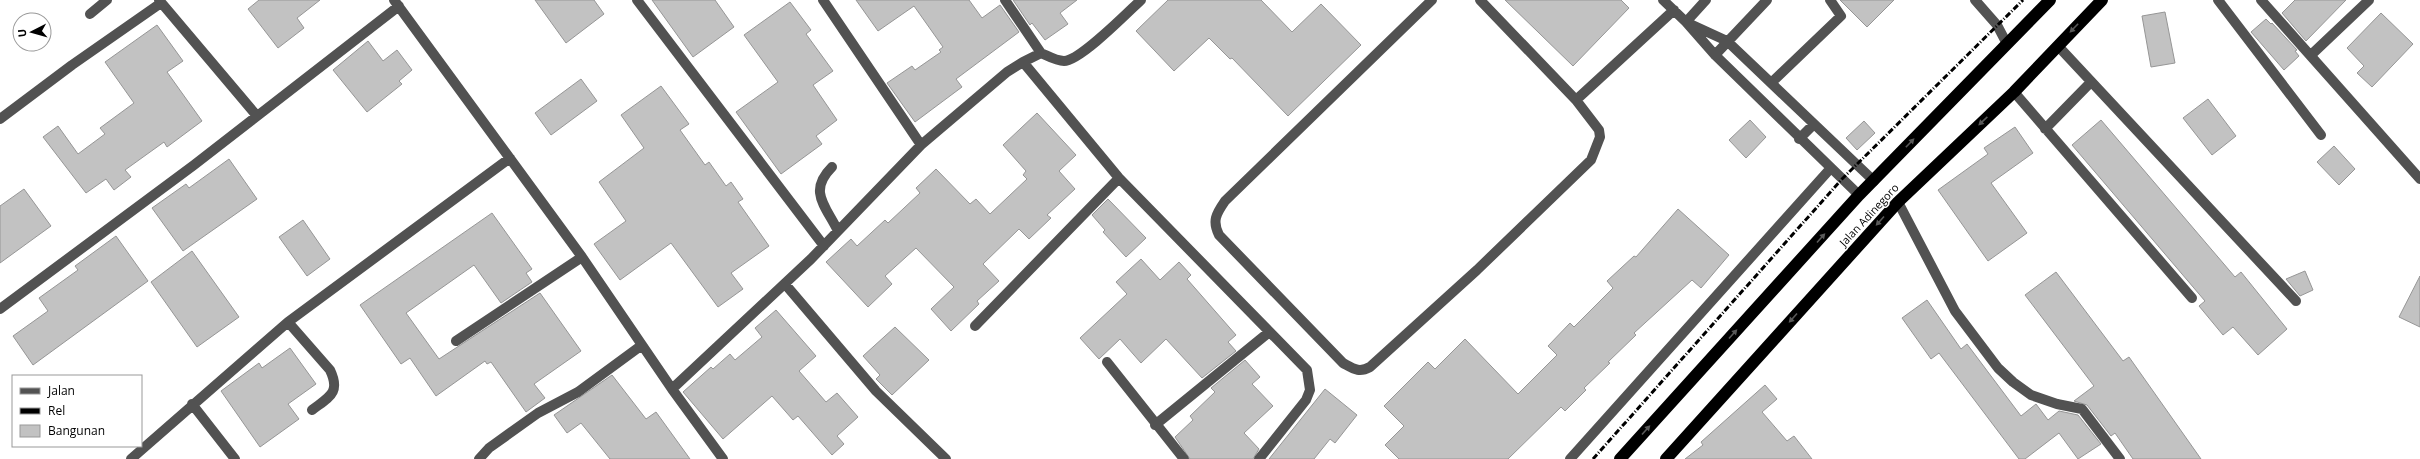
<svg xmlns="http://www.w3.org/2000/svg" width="2420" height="459" font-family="'Open Sans',sans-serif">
  <rect width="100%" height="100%" fill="#fff"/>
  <!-- building -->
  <path fill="#c2c2c2" stroke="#969696" d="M 259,0 L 320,0 L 297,18 L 304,28 L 278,48 L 248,9 Z
    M 535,0 L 594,0 L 604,14 L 566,43 Z
    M 652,0 L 715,0 L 734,27 L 693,57 Z
    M 856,0 L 969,0 L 982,18 L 1000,5 L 1019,32 L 956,79 L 962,87 L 915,122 L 887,83 L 912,66 L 915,70 L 941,52 L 939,50 L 943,47 L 914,6 L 878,31 Z
    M 1013,0 L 1077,0 L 1060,13 L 1068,24 L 1045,40 L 1032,23 L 1030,25 Z
    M 1168,0 L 1261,0 L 1292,32 L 1321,4 L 1361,45 L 1288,116 L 1232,58 L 1230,59 L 1209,38 L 1174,71 L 1136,31 Z
    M 1505,0 L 1621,0 L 1629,8 L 1573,66 Z
    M 1840,0 L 1894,0 L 1867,27 Z
    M 2295,0 L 2346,0 L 2306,41 L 2282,13 Z
    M 790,2 L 811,30 L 806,34 L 833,71 L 813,85 L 837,120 L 816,136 L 822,144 L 781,174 L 736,112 L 778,82 L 744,35 Z
    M 2165,12 L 2175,63 L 2151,67 L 2142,16 Z
    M 2381,13 L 2413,44 L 2372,87 L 2357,73 L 2364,66 L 2347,48 Z
    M 2266,19 L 2271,24 L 2272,23 L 2297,50 L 2295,51 L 2299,56 L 2284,70 L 2251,32 Z
    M 157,25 L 183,61 L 167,72 L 202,121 L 167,147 L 164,142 L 125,170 L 131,177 L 114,190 L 106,179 L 86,193 L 43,137 L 58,126 L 78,154 L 105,134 L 100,128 L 134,103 L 105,62 Z
    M 368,41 L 383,61 L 397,50 L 412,70 L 399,81 L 402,84 L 367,112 L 333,70 Z
    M 581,79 L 597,101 L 551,135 L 535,113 Z
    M 661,86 L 689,124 L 680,130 L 705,165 L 709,162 L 726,186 L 731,182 L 743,199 L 738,202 L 769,246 L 731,273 L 743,289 L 718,307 L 671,243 L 620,280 L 594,244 L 626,221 L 599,182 L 644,148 L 621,115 Z
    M 2208,99 L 2236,136 L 2212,155 L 2183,118 Z
    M 1037,113 L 1076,155 L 1059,171 L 1075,189 L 1047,215 L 1051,218 L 1029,239 L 1019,229 L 983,264 L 999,281 L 977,301 L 979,304 L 951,331 L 931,309 L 954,287 L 916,248 L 885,276 L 892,284 L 868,307 L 826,262 L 851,239 L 857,246 L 885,220 L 888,223 L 920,193 L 916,188 L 936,169 L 970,204 L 976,199 L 990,214 L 1027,179 L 1023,175 L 1026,171 L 1003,145 Z
    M 1750,120 L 1766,137 L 1746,158 L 1729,140 Z
    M 2101,120 L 2235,277 L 2241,272 L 2287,329 L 2258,355 L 2233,327 L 2223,335 L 2199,306 L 2205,301 L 2072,145 Z
    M 1864,121 L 1875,133 L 1857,150 L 1846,138 Z
    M 2015,127 L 2033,153 L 1991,183 L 2027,233 L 1988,261 L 1938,190 L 1988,154 L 1984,148 Z
    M 2334,146 L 2355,169 L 2339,185 L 2317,162 Z
    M 229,159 L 257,199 L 183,251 L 152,208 L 186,184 L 189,188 Z
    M 24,189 L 51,226 L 0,263 L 0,206 Z
    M 1108,199 L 1146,238 L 1126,257 L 1103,232 L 1105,230 L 1092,215 Z
    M 1678,209 L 1729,255 L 1701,288 L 1692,280 L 1634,333 L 1636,335 L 1608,362 L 1610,363 L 1584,388 L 1586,390 L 1565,411 L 1561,407 L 1508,459 L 1399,459 L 1385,445 L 1404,426 L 1384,406 L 1428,362 L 1435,369 L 1465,339 L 1518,394 L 1557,355 L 1548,346 L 1570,323 L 1574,327 L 1613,288 L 1607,281 L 1634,256 L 1636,257 Z
    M 492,213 L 532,269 L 526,273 L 532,282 L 501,303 L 474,265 L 406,313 L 439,359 L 540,293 L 581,351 L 534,384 L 545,398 L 526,412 L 491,362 L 487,364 L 485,361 L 436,396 L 410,358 L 401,364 L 360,305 Z
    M 303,220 L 330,259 L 307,276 L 279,237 Z
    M 116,236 L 148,281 L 33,365 L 13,336 L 48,311 L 39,298 L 78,270 L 75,266 Z
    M 192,251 L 239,317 L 197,347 L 151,282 Z
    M 1141,259 L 1160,280 L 1179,262 L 1191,275 L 1187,279 L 1236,335 L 1228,342 L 1236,351 L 1202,378 L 1166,339 L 1141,363 L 1120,339 L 1099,359 L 1080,338 L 1127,294 L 1116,282 Z
    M 2305,271 L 2313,290 L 2300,296 L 2286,279 Z
    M 2056,272 L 2123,361 L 2129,357 L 2201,459 L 2133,459 L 2115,433 L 2111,436 L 2087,405 L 2074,401 L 2094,386 L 2025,295 Z
    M 2420,276 L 2420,327 L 2399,317 Z
    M 1927,300 L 1961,349 L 1967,344 L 2021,416 L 2036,404 L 2048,420 L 2059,411 L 2078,415 L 2101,444 L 2078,459 L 2059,433 L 2025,459 L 2019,459 L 1939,353 L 1931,359 L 1902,318 Z
    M 776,310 L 816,356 L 799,371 L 826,402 L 837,393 L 858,417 L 837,436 L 844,444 L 832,455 L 798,416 L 793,420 L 772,396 L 723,439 L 683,392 L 711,367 L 713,369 L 730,354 L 735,360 L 762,337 L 755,328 Z
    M 895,327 L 929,360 L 892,395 L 876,379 L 880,375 L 863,356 Z
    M 290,348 L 316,384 L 288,404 L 299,419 L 260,447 L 221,391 L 259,363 L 262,368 Z
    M 1245,360 L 1260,377 L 1252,384 L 1273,406 L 1244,433 L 1259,449 L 1253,459 L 1190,459 L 1175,437 L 1193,420 L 1190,416 L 1215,392 L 1211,388 Z
    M 612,375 L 646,419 L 656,412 L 690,459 L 610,459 L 581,423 L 567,433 L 554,415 Z
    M 1765,385 L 1777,399 L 1762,412 L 1787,441 L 1794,436 L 1812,459 L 1685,459 L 1703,445 L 1701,442 Z
    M 1325,389 L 1357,415 L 1335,443 L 1330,439 L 1314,459 L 1269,459 Z"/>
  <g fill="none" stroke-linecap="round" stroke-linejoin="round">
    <!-- minor -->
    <path stroke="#525252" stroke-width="10" d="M 159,0 L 257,116
      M 394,0 L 582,257 L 672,389 L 723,459
      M 637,0 L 824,246
      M 823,0 L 921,145
      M 1005,0 L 1041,53
      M 1432,0 L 1225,201 C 1216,214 1212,221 1219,235 L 1343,363 C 1354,369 1359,373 1370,367 L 1477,270 L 1591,160 L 1600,137 L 1599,130 L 1576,100 L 1480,0
      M 1663,0 L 1686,22 L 1715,55 L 1859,195
      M 1975,0 L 1997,25 L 2007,44
      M 2218,0 L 2321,135
      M 2261,0 L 2420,179
      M 90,14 L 107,0
      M 1686,22 L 1706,0
      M 1690,24 L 1727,41 L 1874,181
      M 2058,46 L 2296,301
      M 1715,55 L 1767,0
      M 2311,55 L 2369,0
      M 1023,62 L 1041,53 C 1048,56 1056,61 1064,61 C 1080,61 1127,13 1141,0
      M 1771,83 L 1841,16 L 1830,0
      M 2014,92 L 2192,298
      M 1576,100 L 1674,10
      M 0,119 L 72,65 L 161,3
      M 2045,129 L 2091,82
      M 1799,139 L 1814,124
      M 832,167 C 808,191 825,205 838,231
      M 1898,202 L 1955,311 L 1998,368 L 2013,382 L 2031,395 L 2057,404 L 2082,409 L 2120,459
      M 785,284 L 876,391 L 946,459
      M 0,309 L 194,165 L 399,6
      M 288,322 L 330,370 C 341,393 329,397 312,410
      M 975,326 L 1119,178
      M 456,341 L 582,257
      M 1107,362 L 1184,459
      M 672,389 L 811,259 L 921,145 L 1007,72 L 1023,62 L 1119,178 L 1307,370 L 1310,390 L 1306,400 L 1259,459
      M 192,404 L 235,459
      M 1155,425 L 1268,333
      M 131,459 L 288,322 L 510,158
      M 479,459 L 489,448 L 538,413 L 578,392 L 642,345
      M 1570,459 L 1830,169"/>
    <!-- highway -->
    <path stroke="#000" stroke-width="12" d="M 1620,459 L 1859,195 L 2050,0
      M 1666,459 L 1898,202 L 2014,92 L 2102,0"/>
    <!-- rail -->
    <path stroke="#000" stroke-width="3" stroke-dasharray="6 2 1 2" stroke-linecap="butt" d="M 1593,459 L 1842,179 L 2023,0"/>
  </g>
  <!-- one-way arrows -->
  <defs><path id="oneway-solid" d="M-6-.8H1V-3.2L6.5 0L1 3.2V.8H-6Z"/></defs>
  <g fill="#595959">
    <use href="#oneway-solid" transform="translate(2074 28) rotate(134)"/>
    <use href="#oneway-solid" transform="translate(1983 121) rotate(137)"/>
    <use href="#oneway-solid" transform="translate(1910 143) rotate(-46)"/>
    <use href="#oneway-solid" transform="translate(1880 221) rotate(132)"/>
    <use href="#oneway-solid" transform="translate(1821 238) rotate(-48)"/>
    <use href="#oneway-solid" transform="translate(1793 318) rotate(132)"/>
    <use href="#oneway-solid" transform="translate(1733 334) rotate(-48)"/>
    <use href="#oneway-solid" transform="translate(1646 430) rotate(-48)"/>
  </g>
  <g text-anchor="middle" stroke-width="3" stroke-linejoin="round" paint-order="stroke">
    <!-- street labels -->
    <g font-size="11" fill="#000" stroke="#fff">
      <text transform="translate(1869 215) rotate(-47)" y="4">Jalan Adinegoro</text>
    </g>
  </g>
  <!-- legend -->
  <rect x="12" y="375" width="130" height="72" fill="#ffffff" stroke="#999999"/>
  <rect x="20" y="388" width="20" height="6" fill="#525252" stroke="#999999"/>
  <text x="48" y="395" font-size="12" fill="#000000">Jalan</text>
  <rect x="20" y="408" width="20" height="6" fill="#000000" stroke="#999999"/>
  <text x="48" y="415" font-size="12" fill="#000000">Rel</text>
  <rect x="20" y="425" width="20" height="12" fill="#c2c2c2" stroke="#999999"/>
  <text x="48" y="435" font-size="12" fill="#000000">Bangunan</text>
  <!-- north arrow -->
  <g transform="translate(32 32) rotate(264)"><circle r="19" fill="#ffffff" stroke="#999999"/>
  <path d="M0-3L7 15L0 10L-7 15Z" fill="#000000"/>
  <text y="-6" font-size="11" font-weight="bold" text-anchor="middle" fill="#000000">U</text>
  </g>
</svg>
